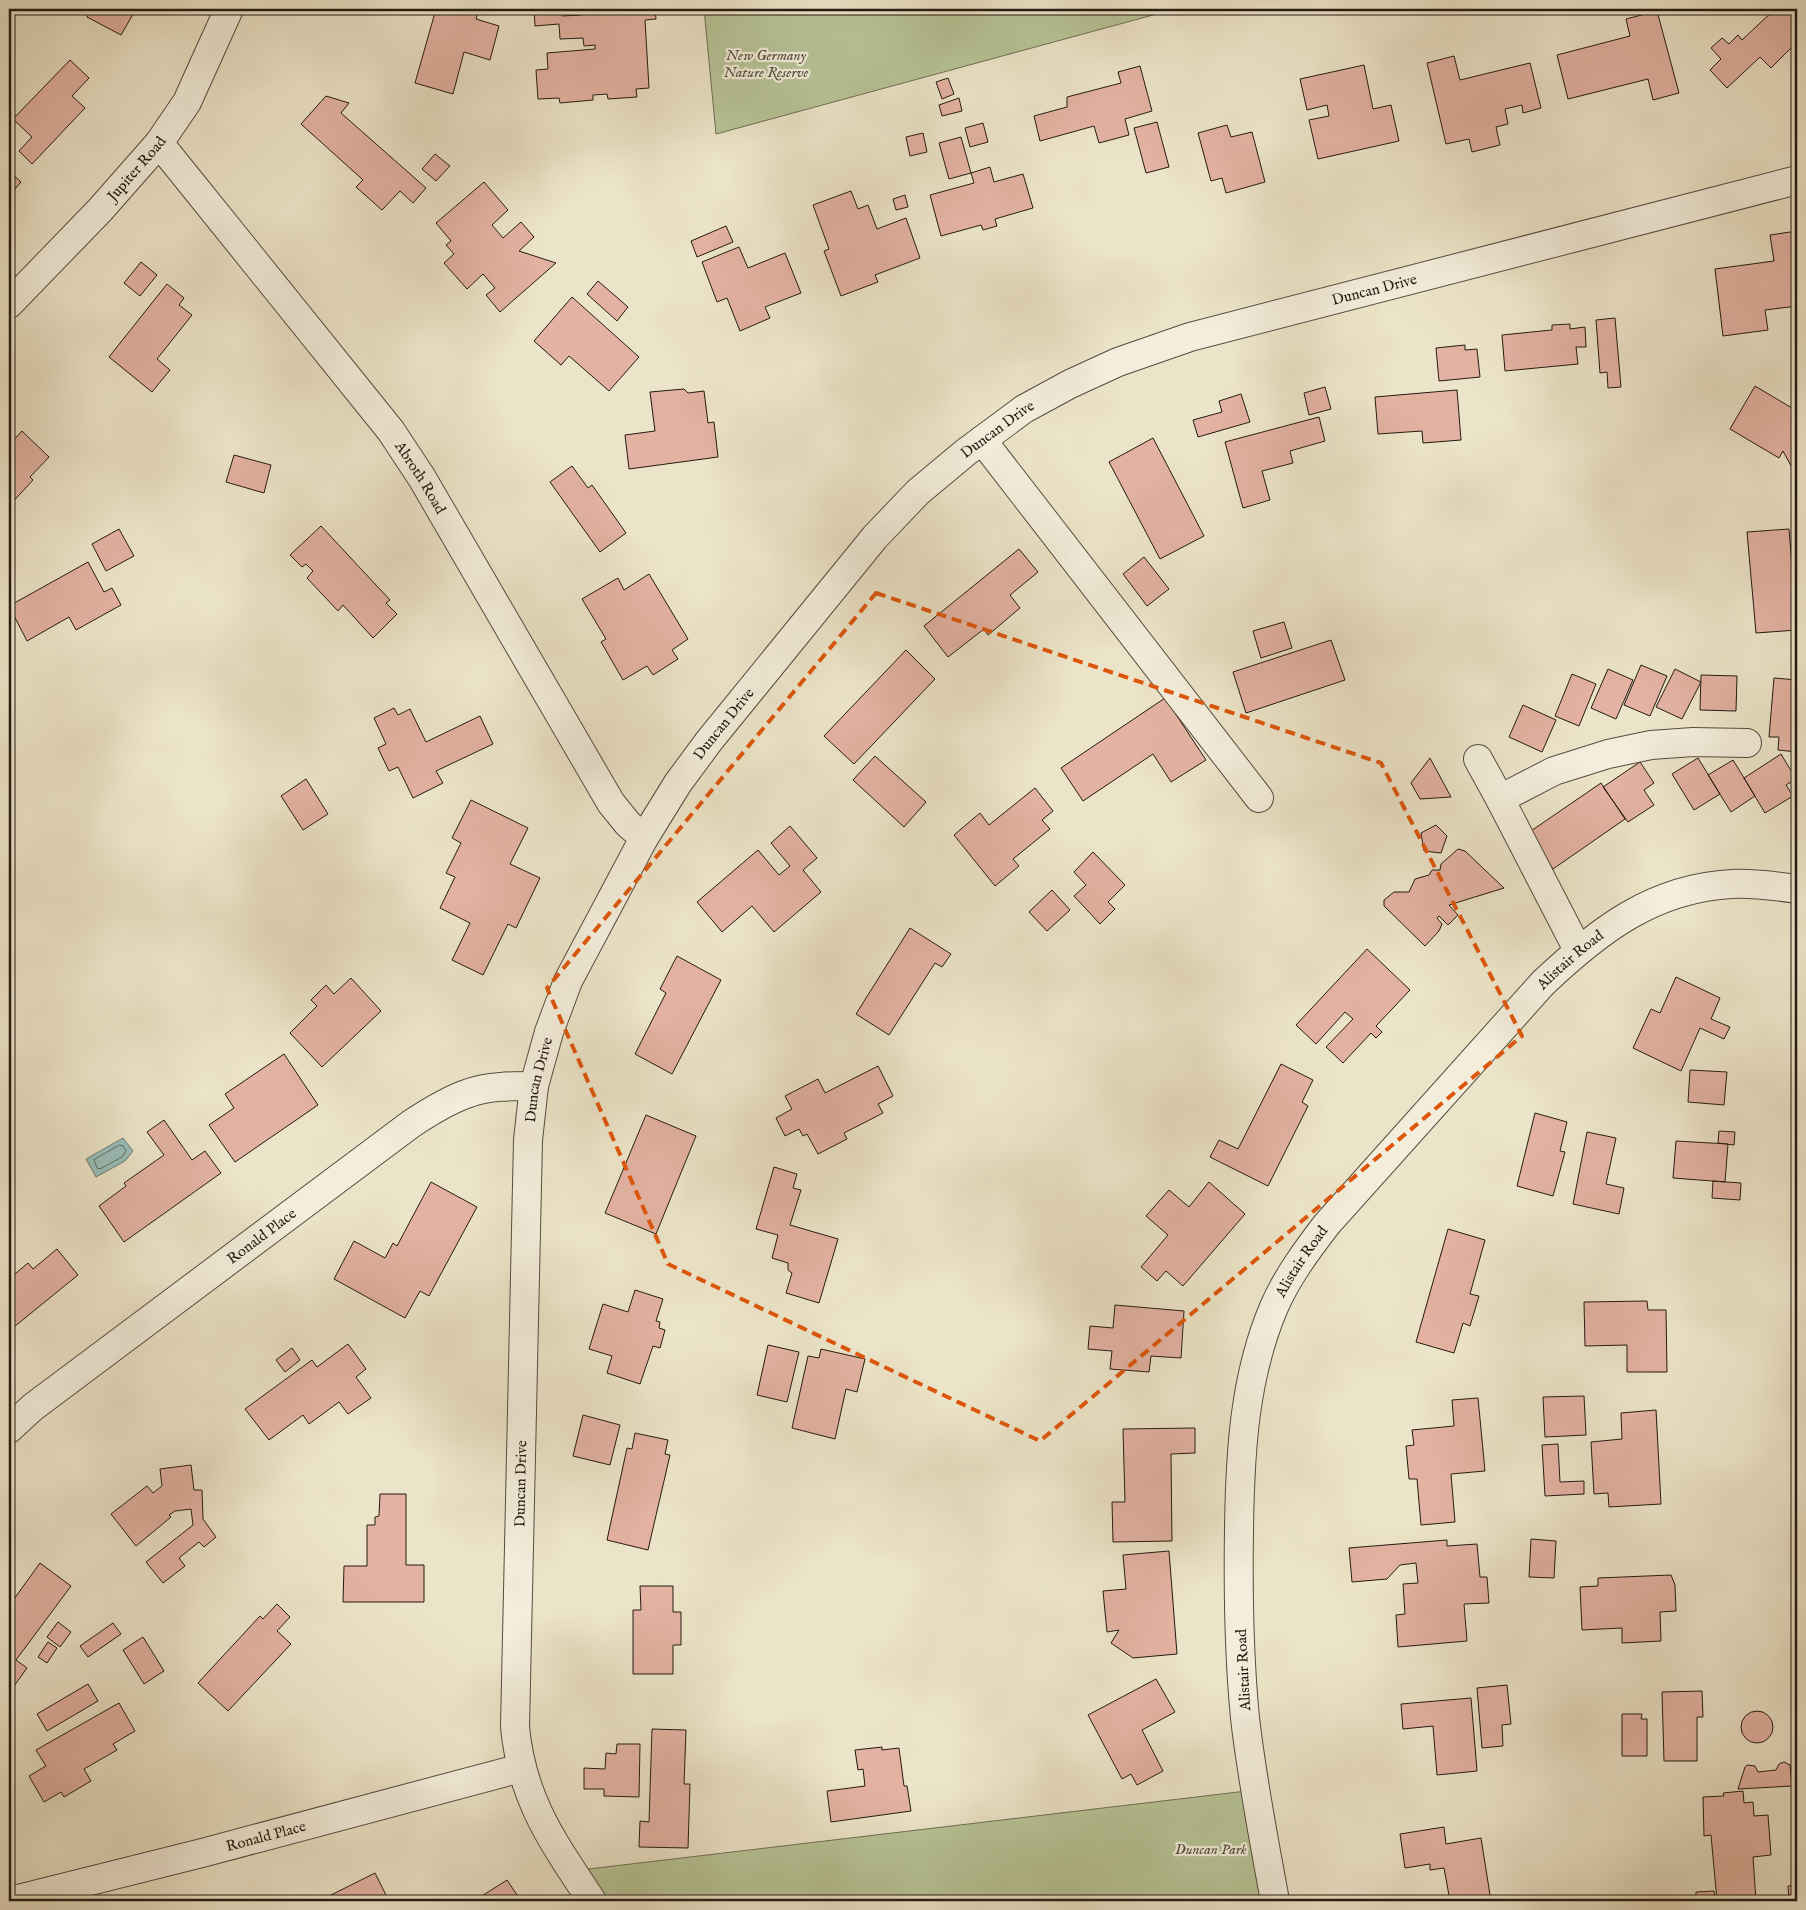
<svg xmlns="http://www.w3.org/2000/svg" width="1806" height="1910" font-family="'IM FELL English',serif">
  <rect width="100%" height="100%" fill="#ece4c8"/>
  <filter id="stains"><feTurbulence type="fractalNoise" baseFrequency=".004" numOctaves="4"/><feColorMatrix values="0 0 0 0 .2 0 0 0 0 .09 0 0 0 0 .02 0 0 0 .5 -.17"/></filter>
  <radialGradient id="worn" r=".72"><stop offset=".6" stop-color="#630" stop-opacity="0"/><stop offset="1" stop-color="#630" stop-opacity=".3"/></radialGradient>
  <!-- green -->
  <path fill="#b7c497" stroke="#6e6f54" d="M 704,9 L 1175,9 L 716,134 Z
    M 1255,1790 L 1274,1901 L 592,1901 L 572,1871 Z"/>
  <!-- water -->
  <path fill="#99beb9" stroke="#6a7c76" d="M 123,1138 L 133,1151 L 125,1161 L 96,1177 L 86,1159 Z"/>
  <g fill="none" stroke-linecap="round" stroke-linejoin="round">
    <!-- shore -->
    <path stroke="#5e6c66" stroke-width="1" d="M 120,1145 L 123,1146 L 126,1151 L 122,1157 L 100,1169 L 97,1168 L 94,1160 Z"/>
  </g>
  <!-- building -->
  <path fill="#e3b2a2" stroke="#241a12" d="M 92,9 L 136,9 L 121,35 L 87,17 Z
    M 436,9 L 479,9 L 476,19 L 499,26 L 490,60 L 464,52 L 453,94 L 415,83 Z
    M 534,9 L 561,9 L 562,16 L 581,15 L 580,9 L 655,9 L 656,19 L 645,20 L 649,88 L 636,89 L 637,97 L 608,99 L 607,94 L 593,95 L 593,100 L 560,103 L 559,98 L 538,99 L 536,70 L 548,69 L 547,53 L 595,49 L 595,45 L 584,46 L 583,38 L 560,39 L 559,24 L 535,26 Z
    M 1775,9 L 1797,9 L 1797,42 L 1771,68 L 1760,57 L 1727,88 L 1710,70 L 1721,59 L 1711,48 L 1722,38 L 1729,44 L 1738,35 L 1742,40 Z
    M 1657,11 L 1679,93 L 1653,100 L 1648,79 L 1568,99 L 1557,55 L 1630,36 L 1626,19 Z
    M 1454,56 L 1460,80 L 1530,63 L 1541,108 L 1523,113 L 1522,105 L 1505,109 L 1508,124 L 1496,127 L 1500,145 L 1472,152 L 1469,139 L 1446,144 L 1427,63 Z
    M 70,60 L 89,78 L 72,96 L 85,108 L 32,164 L 19,151 L 32,137 L 13,119 Z
    M 1364,65 L 1373,109 L 1391,105 L 1399,141 L 1318,159 L 1309,120 L 1329,116 L 1327,105 L 1307,110 L 1300,79 Z
    M 1140,66 L 1152,111 L 1125,119 L 1129,135 L 1099,143 L 1094,126 L 1040,141 L 1034,116 L 1067,107 L 1067,97 L 1121,83 L 1118,72 Z
    M 948,78 L 954,94 L 942,99 L 936,82 Z
    M 326,96 L 349,103 L 341,113 L 426,188 L 413,203 L 400,191 L 382,210 L 356,187 L 363,180 L 301,124 Z
    M 959,98 L 962,111 L 942,116 L 939,105 Z
    M 1157,122 L 1169,167 L 1146,173 L 1134,128 Z
    M 983,123 L 988,142 L 970,147 L 965,128 Z
    M 1227,125 L 1231,137 L 1252,132 L 1265,182 L 1226,193 L 1222,178 L 1211,181 L 1198,133 Z
    M 923,133 L 927,152 L 910,156 L 906,137 Z
    M 961,137 L 971,173 L 949,179 L 939,143 Z
    M 435,154 L 450,166 L 436,181 L 422,169 Z
    M 990,167 L 994,182 L 1023,174 L 1033,208 L 995,219 L 997,226 L 983,230 L 981,225 L 941,236 L 930,195 L 974,183 L 971,173 Z
    M 9,171 L 21,182 L 9,196 Z
    M 484,182 L 508,210 L 492,225 L 503,238 L 521,222 L 534,237 L 519,251 L 556,263 L 500,312 L 486,295 L 495,288 L 483,274 L 467,289 L 444,263 L 454,254 L 446,245 L 451,241 L 436,223 Z
    M 851,191 L 858,209 L 868,205 L 877,229 L 906,218 L 920,258 L 875,275 L 878,282 L 841,296 L 824,251 L 829,249 L 813,205 Z
    M 905,195 L 908,207 L 896,210 L 893,199 Z
    M 726,226 L 733,242 L 697,257 L 691,241 Z
    M 1797,231 L 1797,306 L 1765,310 L 1768,330 L 1723,336 L 1715,269 L 1774,261 L 1770,235 Z
    M 739,247 L 748,268 L 785,253 L 801,293 L 765,307 L 770,318 L 740,331 L 727,298 L 717,302 L 702,262 Z
    M 141,262 L 157,275 L 140,296 L 124,283 Z
    M 598,281 L 628,307 L 617,321 L 587,294 Z
    M 167,284 L 184,298 L 179,305 L 192,315 L 157,359 L 170,370 L 152,392 L 109,357 Z
    M 572,297 L 639,357 L 609,391 L 569,356 L 561,365 L 534,341 Z
    M 1615,318 L 1621,387 L 1608,388 L 1607,372 L 1600,373 L 1596,320 Z
    M 1570,324 L 1570,329 L 1585,327 L 1586,347 L 1576,347 L 1578,364 L 1505,371 L 1502,335 L 1552,330 L 1552,325 Z
    M 1465,345 L 1465,350 L 1477,349 L 1480,377 L 1439,381 L 1436,348 Z
    M 1755,386 L 1797,411 L 1797,477 L 1783,451 L 1779,458 L 1730,429 Z
    M 1325,387 L 1331,409 L 1309,415 L 1304,393 Z
    M 684,389 L 688,393 L 704,391 L 708,423 L 714,422 L 718,457 L 629,469 L 625,435 L 655,431 L 650,392 Z
    M 1457,390 L 1461,440 L 1423,443 L 1422,431 L 1378,434 L 1375,397 Z
    M 1241,394 L 1250,422 L 1198,437 L 1193,420 L 1222,412 L 1219,401 Z
    M 1319,417 L 1325,441 L 1290,451 L 1293,463 L 1262,471 L 1270,500 L 1243,508 L 1225,442 Z
    M 22,431 L 49,457 L 30,477 L 33,480 L 9,506 L 9,445 Z
    M 1153,438 L 1204,536 L 1160,559 L 1109,462 Z
    M 234,455 L 271,465 L 264,493 L 226,482 Z
    M 572,466 L 588,488 L 592,485 L 626,533 L 600,552 L 550,482 Z
    M 321,526 L 390,600 L 386,603 L 397,614 L 373,638 L 343,605 L 338,611 L 307,578 L 313,571 L 306,564 L 302,567 L 290,555 Z
    M 119,529 L 134,556 L 106,571 L 92,544 Z
    M 1789,529 L 1797,630 L 1756,633 L 1747,532 Z
    M 1019,549 L 1038,572 L 1010,595 L 1020,608 L 988,635 L 984,629 L 948,657 L 924,626 Z
    M 1144,557 L 1169,589 L 1147,606 L 1123,574 Z
    M 88,562 L 104,592 L 112,588 L 121,605 L 76,630 L 69,617 L 27,641 L 9,606 Z
    M 649,574 L 688,639 L 672,650 L 678,659 L 653,675 L 647,666 L 623,680 L 601,642 L 606,639 L 582,599 L 618,578 L 624,590 Z
    M 1284,622 L 1292,648 L 1261,658 L 1253,631 Z
    M 1331,640 L 1345,680 L 1246,713 L 1233,672 Z
    M 906,650 L 935,679 L 854,764 L 824,736 Z
    M 1641,665 L 1667,676 L 1650,716 L 1624,705 Z
    M 1608,669 L 1633,680 L 1616,719 L 1591,708 Z
    M 1675,669 L 1701,682 L 1682,719 L 1656,707 Z
    M 1572,674 L 1596,684 L 1579,726 L 1555,716 Z
    M 1701,675 L 1737,676 L 1736,711 L 1700,710 Z
    M 1774,678 L 1797,680 L 1797,752 L 1778,750 L 1779,737 L 1769,737 Z
    M 1165,698 L 1206,760 L 1171,782 L 1153,754 L 1083,801 L 1061,768 Z
    M 1523,705 L 1556,720 L 1542,752 L 1509,737 Z
    M 394,708 L 398,715 L 410,709 L 426,742 L 480,716 L 493,744 L 436,771 L 443,783 L 413,798 L 398,767 L 389,771 L 378,748 L 386,744 L 374,718 Z
    M 1781,754 L 1796,779 L 1786,785 L 1793,796 L 1765,813 L 1744,778 Z
    M 875,756 L 926,802 L 904,827 L 853,780 Z
    M 1430,758 L 1451,797 L 1420,799 L 1411,783 Z
    M 1698,758 L 1720,794 L 1694,810 L 1672,774 Z
    M 1733,760 L 1755,796 L 1731,812 L 1708,775 Z
    M 1640,762 L 1654,783 L 1644,790 L 1654,805 L 1628,822 L 1603,787 Z
    M 306,779 L 328,814 L 303,830 L 281,796 Z
    M 1601,783 L 1625,819 L 1553,869 L 1528,833 Z
    M 1035,788 L 1053,811 L 1042,820 L 1050,829 L 1013,859 L 1019,866 L 995,886 L 954,835 L 980,813 L 989,825 Z
    M 471,800 L 528,828 L 510,864 L 540,878 L 516,928 L 508,924 L 483,975 L 452,960 L 470,923 L 440,908 L 455,877 L 446,873 L 461,843 L 452,838 Z
    M 1436,825 L 1447,836 L 1441,853 L 1424,851 L 1421,833 Z
    M 790,826 L 817,858 L 803,870 L 821,892 L 774,932 L 752,906 L 722,932 L 697,902 L 758,850 L 779,875 L 790,866 L 771,843 Z
    M 1458,849 L 1465,851 L 1504,888 L 1449,905 L 1458,915 L 1448,925 L 1439,916 L 1437,918 L 1442,924 L 1439,931 L 1425,946 L 1384,906 L 1384,900 L 1394,892 L 1409,892 L 1415,879 L 1429,875 L 1432,870 L 1440,870 L 1441,864 Z
    M 1093,852 L 1125,885 L 1108,902 L 1115,909 L 1100,924 L 1074,896 L 1086,885 L 1074,872 Z
    M 1052,890 L 1070,910 L 1047,931 L 1029,912 Z
    M 910,928 L 951,954 L 942,967 L 935,963 L 889,1035 L 856,1014 Z
    M 1367,949 L 1410,990 L 1376,1026 L 1382,1032 L 1376,1038 L 1371,1033 L 1343,1063 L 1326,1047 L 1353,1019 L 1345,1012 L 1316,1044 L 1296,1025 Z
    M 677,956 L 721,980 L 672,1074 L 635,1054 L 666,993 L 660,989 Z
    M 1676,977 L 1720,998 L 1711,1019 L 1730,1027 L 1724,1039 L 1700,1028 L 1681,1071 L 1633,1048 L 1651,1009 L 1660,1013 Z
    M 351,978 L 381,1011 L 322,1067 L 290,1033 L 317,1006 L 311,1000 L 326,985 L 334,994 Z
    M 284,1054 L 318,1105 L 235,1162 L 209,1125 L 234,1108 L 225,1094 Z
    M 1281,1064 L 1313,1080 L 1302,1102 L 1308,1106 L 1268,1186 L 1210,1157 L 1219,1140 L 1238,1149 Z
    M 878,1066 L 893,1096 L 878,1104 L 883,1113 L 844,1133 L 847,1139 L 818,1154 L 807,1134 L 803,1136 L 799,1129 L 785,1136 L 776,1118 L 792,1109 L 785,1096 L 818,1079 L 825,1093 Z
    M 1690,1070 L 1727,1072 L 1724,1105 L 1688,1102 Z
    M 1535,1113 L 1567,1122 L 1560,1151 L 1565,1152 L 1553,1196 L 1517,1186 Z
    M 646,1115 L 696,1136 L 656,1234 L 605,1213 Z
    M 164,1120 L 192,1160 L 205,1151 L 221,1173 L 124,1242 L 99,1206 L 126,1186 L 124,1183 L 164,1155 L 147,1132 Z
    M 1719,1131 L 1735,1132 L 1734,1145 L 1718,1143 Z
    M 1587,1132 L 1616,1138 L 1606,1184 L 1624,1188 L 1619,1214 L 1573,1204 Z
    M 1676,1141 L 1728,1144 L 1725,1182 L 1673,1178 Z
    M 774,1167 L 797,1174 L 793,1188 L 801,1190 L 790,1225 L 838,1239 L 819,1303 L 786,1293 L 792,1273 L 788,1270 L 788,1263 L 772,1258 L 778,1235 L 756,1229 Z
    M 1713,1181 L 1741,1183 L 1740,1200 L 1712,1198 Z
    M 431,1182 L 477,1207 L 429,1296 L 420,1291 L 405,1318 L 334,1279 L 354,1241 L 385,1258 L 393,1243 L 397,1246 Z
    M 1209,1182 L 1245,1214 L 1183,1286 L 1166,1271 L 1157,1281 L 1141,1267 L 1168,1235 L 1146,1216 L 1169,1190 L 1189,1207 Z
    M 1448,1229 L 1485,1240 L 1470,1294 L 1479,1296 L 1470,1326 L 1463,1323 L 1454,1353 L 1416,1342 Z
    M 57,1249 L 78,1275 L 9,1331 L 9,1279 L 28,1263 L 33,1269 Z
    M 635,1290 L 663,1299 L 656,1321 L 660,1322 L 659,1328 L 665,1330 L 660,1348 L 653,1346 L 640,1384 L 607,1373 L 612,1356 L 589,1349 L 603,1304 L 628,1312 Z
    M 1647,1301 L 1648,1310 L 1666,1310 L 1667,1372 L 1627,1372 L 1627,1345 L 1585,1346 L 1584,1302 Z
    M 1115,1305 L 1184,1311 L 1181,1358 L 1151,1356 L 1149,1372 L 1110,1369 L 1112,1351 L 1088,1349 L 1090,1326 L 1113,1328 Z
    M 348,1344 L 366,1369 L 356,1377 L 371,1398 L 348,1414 L 339,1402 L 309,1424 L 303,1415 L 269,1440 L 245,1409 L 312,1360 L 317,1367 Z
    M 768,1345 L 799,1352 L 787,1402 L 757,1395 Z
    M 292,1348 L 300,1360 L 285,1372 L 276,1360 Z
    M 821,1349 L 865,1359 L 857,1392 L 846,1389 L 835,1439 L 792,1428 L 808,1356 L 819,1358 Z
    M 1584,1396 L 1586,1435 L 1545,1437 L 1543,1397 Z
    M 1478,1398 L 1485,1471 L 1451,1474 L 1455,1522 L 1421,1525 L 1417,1479 L 1409,1479 L 1406,1446 L 1414,1445 L 1412,1430 L 1454,1426 L 1452,1400 Z
    M 1656,1410 L 1661,1504 L 1609,1507 L 1608,1493 L 1594,1494 L 1591,1442 L 1622,1439 L 1621,1413 Z
    M 583,1415 L 620,1425 L 610,1465 L 573,1456 Z
    M 1195,1428 L 1195,1453 L 1171,1454 L 1172,1541 L 1113,1542 L 1112,1502 L 1125,1502 L 1123,1429 Z
    M 635,1433 L 668,1440 L 665,1454 L 670,1455 L 648,1550 L 607,1540 L 627,1448 L 632,1449 Z
    M 1558,1444 L 1560,1482 L 1584,1481 L 1584,1494 L 1545,1496 L 1542,1445 Z
    M 191,1465 L 194,1490 L 202,1490 L 203,1519 L 216,1537 L 204,1547 L 199,1542 L 179,1558 L 185,1566 L 163,1583 L 146,1562 L 193,1525 L 191,1509 L 175,1511 L 169,1515 L 171,1517 L 136,1546 L 111,1514 L 147,1486 L 153,1493 L 162,1486 L 160,1469 Z
    M 380,1494 L 406,1494 L 406,1565 L 424,1565 L 424,1602 L 343,1602 L 344,1566 L 367,1566 L 367,1525 L 375,1525 L 375,1517 L 379,1516 Z
    M 1531,1539 L 1556,1541 L 1554,1578 L 1529,1577 Z
    M 1447,1540 L 1447,1546 L 1477,1544 L 1480,1577 L 1487,1577 L 1489,1603 L 1464,1604 L 1467,1641 L 1398,1647 L 1396,1615 L 1405,1614 L 1403,1584 L 1418,1583 L 1416,1563 L 1400,1565 L 1387,1579 L 1352,1582 L 1349,1548 Z
    M 1169,1551 L 1177,1654 L 1133,1658 L 1111,1643 L 1119,1630 L 1107,1632 L 1103,1591 L 1126,1589 L 1123,1555 Z
    M 40,1563 L 71,1586 L 16,1660 L 27,1668 L 9,1693 L 9,1606 Z
    M 1671,1575 L 1675,1585 L 1676,1611 L 1660,1612 L 1661,1641 L 1622,1643 L 1622,1628 L 1582,1630 L 1580,1587 L 1598,1586 L 1598,1578 Z
    M 640,1586 L 673,1586 L 673,1612 L 681,1612 L 681,1645 L 673,1645 L 673,1674 L 633,1674 L 633,1610 L 641,1610 Z
    M 277,1604 L 290,1617 L 277,1631 L 291,1644 L 228,1711 L 198,1683 L 260,1616 L 263,1619 Z
    M 58,1622 L 71,1632 L 60,1647 L 47,1637 Z
    M 113,1623 L 121,1634 L 88,1657 L 80,1646 Z
    M 143,1637 L 164,1671 L 144,1684 L 123,1650 Z
    M 48,1642 L 57,1648 L 47,1663 L 38,1657 Z
    M 1156,1679 L 1175,1712 L 1142,1730 L 1163,1771 L 1137,1785 L 1131,1774 L 1122,1779 L 1088,1715 Z
    M 88,1684 L 98,1701 L 47,1731 L 37,1714 Z
    M 1507,1685 L 1511,1724 L 1502,1725 L 1503,1746 L 1482,1748 L 1477,1688 Z
    M 1702,1691 L 1703,1717 L 1697,1717 L 1697,1761 L 1664,1761 L 1662,1692 Z
    M 1471,1698 L 1477,1771 L 1437,1775 L 1433,1726 L 1403,1729 L 1401,1704 Z
    M 119,1703 L 135,1731 L 113,1744 L 117,1750 L 84,1769 L 91,1781 L 64,1797 L 61,1792 L 44,1802 L 29,1776 L 46,1766 L 36,1750 Z
    M1741 1727a16 16 0 1 1 32 0a16 16 0 1 1-32 0Z
    M 1622,1714 L 1642,1714 L 1641,1719 L 1647,1719 L 1647,1756 L 1622,1756 Z
    M 652,1729 L 686,1730 L 684,1784 L 690,1784 L 688,1848 L 639,1847 L 640,1821 L 649,1822 Z
    M 617,1744 L 640,1744 L 639,1797 L 604,1796 L 604,1789 L 584,1789 L 584,1768 L 605,1769 L 606,1753 L 616,1754 Z
    M 882,1747 L 882,1750 L 899,1748 L 904,1786 L 907,1786 L 911,1811 L 831,1822 L 827,1791 L 865,1786 L 863,1769 L 858,1770 L 855,1750 Z
    M 1784,1762 L 1790,1765 L 1792,1786 L 1738,1789 L 1745,1767 L 1747,1765 L 1755,1766 L 1758,1772 L 1776,1770 L 1779,1764 Z
    M 1743,1791 L 1744,1803 L 1753,1802 L 1754,1816 L 1768,1815 L 1771,1855 L 1753,1857 L 1756,1901 L 1717,1901 L 1711,1835 L 1704,1836 L 1703,1797 L 1724,1796 L 1723,1793 Z
    M 1444,1827 L 1446,1844 L 1481,1838 L 1491,1901 L 1450,1901 L 1444,1868 L 1430,1870 L 1430,1864 L 1405,1868 L 1400,1834 Z
    M 375,1873 L 389,1901 L 319,1901 Z
    M 507,1880 L 521,1901 L 474,1901 Z
    M 1797,1885 L 1797,1901 L 1789,1901 L 1788,1886 Z
    M 1714,1891 L 1715,1901 L 1696,1901 L 1696,1892 Z"/>
  <g fill="none" stroke-linecap="round" stroke-linejoin="round">
    <!-- minor casing -->
    <g stroke="#564c40" stroke-width="30">
      <g id="minor">
        <path id="s1" d="M 159,143 L 391,431 L 422,478 L 611,803 L 628,824 L 644,838"/>
        <path id="s2" d="M 9,304 L 100,210 L 159,143 L 187,102 L 229,9"/>
        <path d="M 982,440 L 1259,798"/>
        <path d="M 1478,759 L 1500,799 L 1578,950"/>
        <path d="M 1500,799 L 1554,771 L 1608,754 L 1651,745 L 1693,742 L 1747,743"/>
        <path id="s3" d="M 9,1429 L 33,1407 L 411,1124 C 429,1112 448,1100 469,1093 C 488,1086 513,1086 534,1086"/>
        <path id="s4" d="M 10,1901 L 202,1853 L 521,1768"/>
        <path id="s5" d="M 592,1901 C 553,1842 522,1800 515,1727 L 528,1140 L 534,1086 L 549,1032 L 568,981 L 644,838 L 678,783 L 709,741 L 875,537 L 918,492 L 966,452 L 1024,409 L 1070,384 L 1118,362 L 1190,337 L 1797,180"/>
        <path id="s6" d="M 1275,1901 C 1264,1840 1252,1780 1245,1718 C 1239,1656 1238,1592 1239,1529 C 1240,1454 1244,1377 1274,1307 C 1287,1277 1307,1250 1327,1224 L 1543,983 C 1598,931 1653,888 1732,884 C 1754,883 1776,886 1797,889"/>
      </g>
    </g>
    <!-- minor -->
    <use href="#minor" stroke="#f3eddb" stroke-width="28"/>
  </g>
  <!-- marked area -->
  <path fill="none" stroke="#de560c" stroke-width="4" stroke-dasharray="10 6" stroke-linejoin="round" d="M 876,593 L 1381,763 L 1522,1036 L 1040,1441 L 668,1264 L 547,988 Z"/>
  <g text-anchor="middle" stroke-width="4.5" stroke-linejoin="round" paint-order="stroke">
    <!-- park labels -->
    <g font-size="15" font-style="italic" fill="#504d3a" stroke="#f3eddb">
      <text x="766" y="60">New Germany<tspan x="766" dy="17">Nature Reserve</tspan></text>
      <text x="1211" y="1854">Duncan Park</text>
    </g>
    <!-- street labels -->
    <g font-size="15" fill="#241a12" stroke="#f3eddb">
      <text dy="5" stroke="none"><textPath href="#s2" startOffset="186">Jupiter Road</textPath></text>
      <text dy="5" stroke="none"><textPath href="#s5" startOffset="2055">Duncan Drive</textPath></text>
      <text dy="5" stroke="none"><textPath href="#s5" startOffset="1650">Duncan Drive</textPath></text>
      <text dy="5" stroke="none"><textPath href="#s1" startOffset="425">Abroth Road</textPath></text>
      <text dy="5" stroke="none"><textPath href="#s5" startOffset="1246">Duncan Drive</textPath></text>
      <text dy="5" stroke="none"><textPath href="#s6" startOffset="1059">Alistair Road</textPath></text>
      <text dy="5" stroke="none"><textPath href="#s5" startOffset="841">Duncan Drive</textPath></text>
      <text dy="5" stroke="none"><textPath href="#s3" startOffset="318">Ronald Place</textPath></text>
      <text dy="5" stroke="none"><textPath href="#s6" startOffset="654">Alistair Road</textPath></text>
      <text dy="5" stroke="none"><textPath href="#s5" startOffset="436">Duncan Drive</textPath></text>
      <text transform="translate(1243 1670) rotate(-93)" y="5">Alistair Road</text>
      <text dy="5" stroke="none"><textPath href="#s4" startOffset="264">Ronald Place</textPath></text>
    </g>
  </g>
  <!-- margin -->
  <rect width="1806" height="1910" fill="none" stroke="#ece4c8" stroke-width="30"/>
  <rect x="10" y="10" width="1786" height="1890" fill="none" stroke="#241a12" stroke-width="2.5"/>
  <rect x="15" y="15" width="1776" height="1880" fill="none" stroke="#241a12"/>
  <rect width="100%" height="100%" filter="url(#stains)"/>
  <rect width="100%" height="100%" fill="url(#worn)"/>
</svg>
